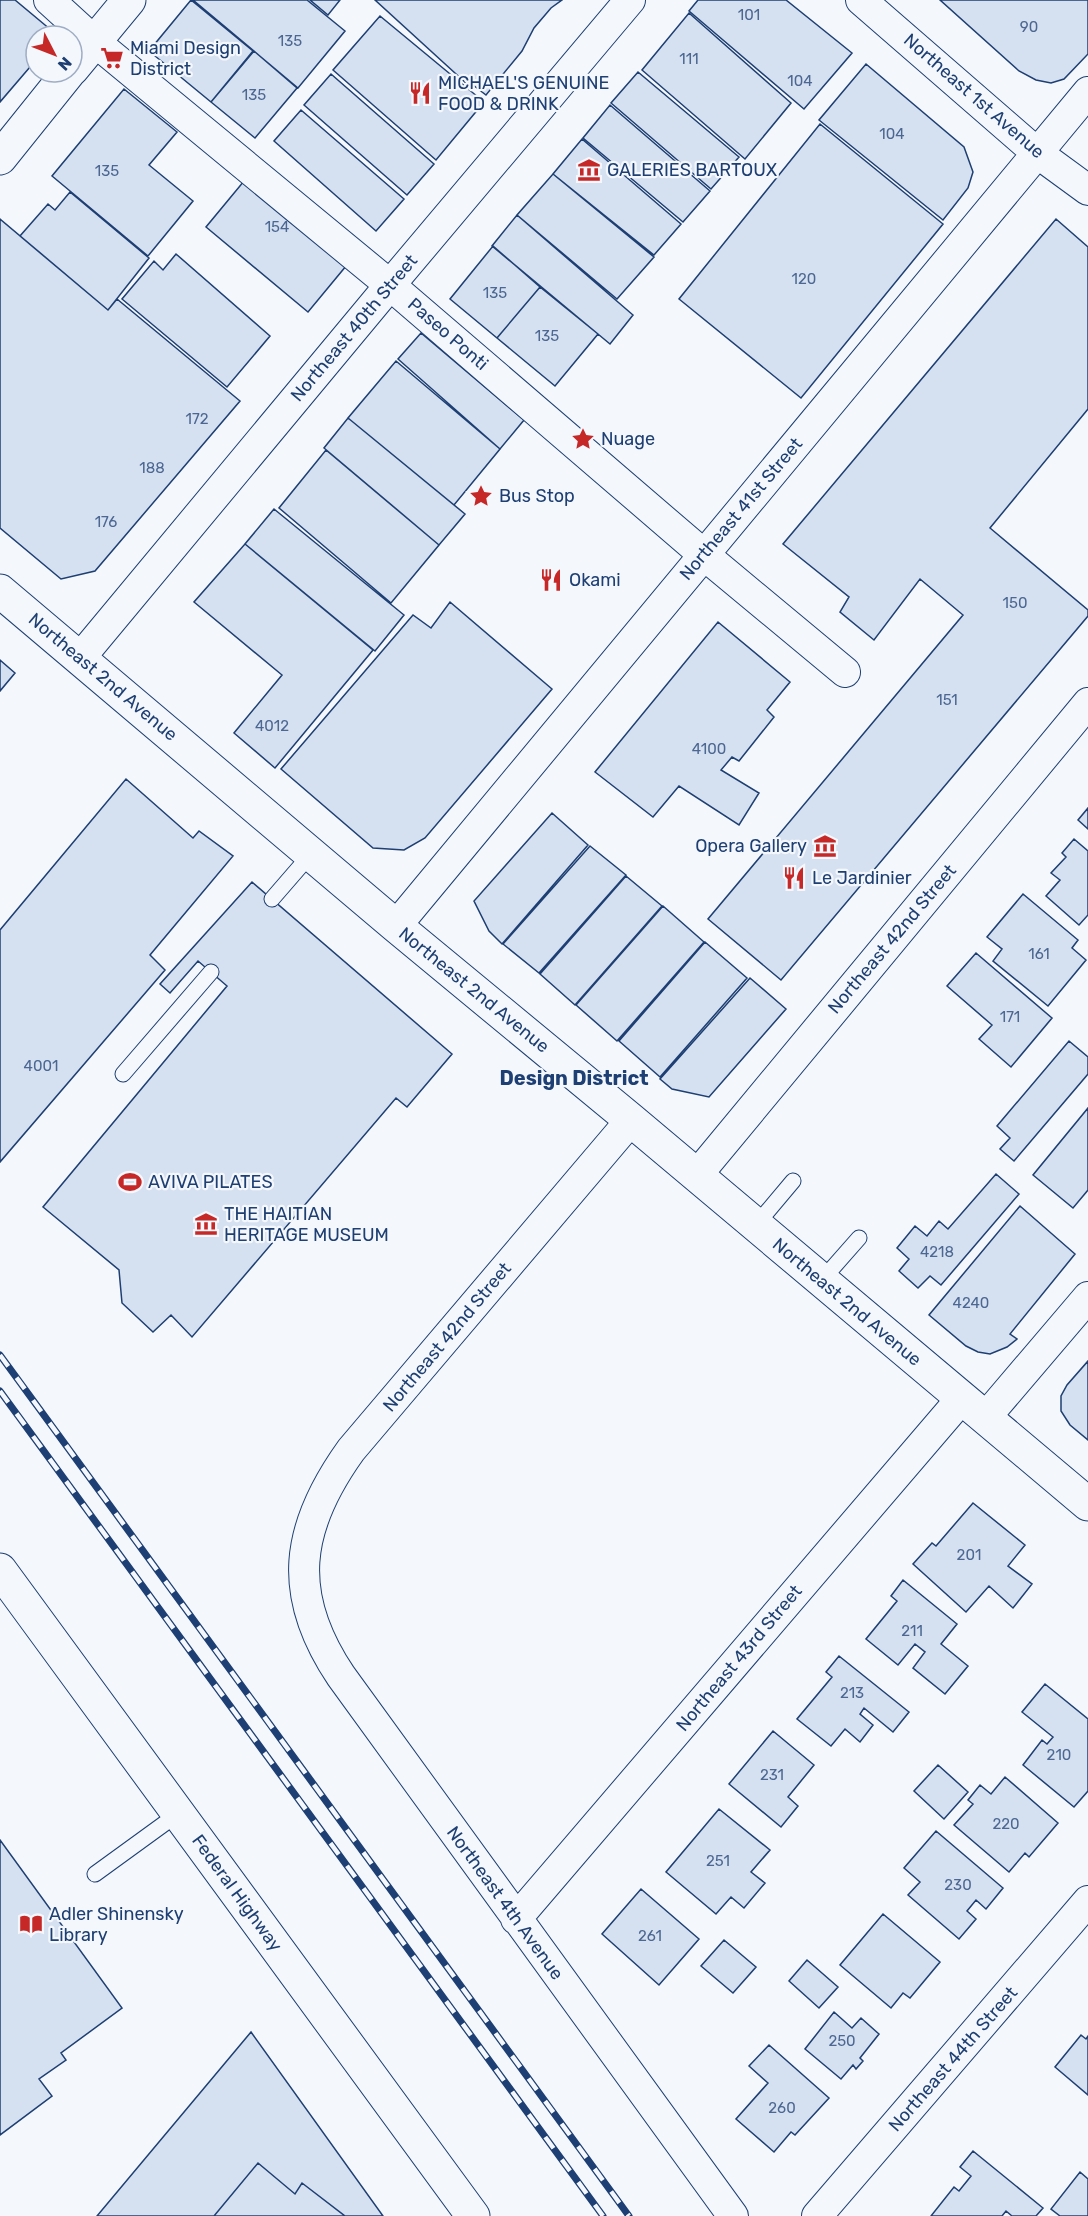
<svg xmlns="http://www.w3.org/2000/svg" width="1088" height="2216" font-family="Rubik,sans-serif">
  <rect width="100%" height="100%" fill="#f4f7fb"/>
  <!-- building -->
  <path fill="#d5e0f0" stroke="#1d3f73" stroke-width="1.5" d="M 0,0 L 15,0 L 57,35 L 36,36 L 36,60 L 0,102 Z
    M 191,0 L 253,51 L 211,102 L 149,51 Z
    M 193,0 L 307,0 L 345,31 L 298,88 Z
    M 310,0 L 340,0 L 328,15 Z
    M 375,0 L 562,0 L 551,8 L 534,28 L 522,51 L 486,95 L 469,82 L 467,84 Z
    M 698,0 L 786,0 L 852,53 L 804,109 L 689,11 Z
    M 940,0 L 1088,0 L 1088,54 L 1064,79 L 1051,83 L 1036,80 L 1019,71 Z
    M 689,13 L 791,103 L 745,159 L 642,70 Z
    M 380,16 L 484,102 L 436,160 L 333,70 Z
    M 254,51 L 297,88 L 255,138 L 211,102 Z
    M 866,64 L 964,147 L 973,172 L 968,188 L 943,220 L 819,120 Z
    M 638,72 L 739,157 L 711,189 L 611,103 Z
    M 331,74 L 434,164 L 407,195 L 304,105 Z
    M 124,89 L 177,132 L 149,165 L 193,201 L 148,256 L 52,176 Z
    M 610,105 L 710,191 L 683,222 L 583,138 Z
    M 301,110 L 404,199 L 376,231 L 274,141 Z
    M 820,124 L 943,224 L 801,398 L 679,299 Z
    M 582,139 L 681,224 L 654,255 L 553,174 Z
    M 553,174 L 654,257 L 617,299 L 517,215 Z
    M 249,175 L 351,260 L 308,312 L 206,227 Z
    M 70,192 L 149,258 L 108,310 L 20,236 L 48,204 L 55,210 Z
    M 517,215 L 633,315 L 610,344 L 492,246 Z
    M 0,219 L 108,310 L 117,299 L 240,401 L 95,571 L 61,579 L 0,528 Z
    M 1056,219 L 1088,247 L 1088,409 L 990,528 L 1088,610 L 1088,616 L 781,980 L 708,919 L 963,615 L 920,579 L 874,640 L 840,612 L 849,597 L 783,544 Z
    M 493,246 L 540,287 L 497,338 L 450,299 Z
    M 176,254 L 270,336 L 227,387 L 122,299 L 154,261 L 163,270 Z
    M 540,287 L 598,334 L 555,386 L 497,338 Z
    M 421,333 L 524,420 L 500,449 L 398,359 Z
    M 396,361 L 500,449 L 454,505 L 348,418 Z
    M 348,418 L 465,514 L 439,545 L 324,448 Z
    M 326,450 L 439,545 L 391,603 L 279,508 Z
    M 274,509 L 404,615 L 375,651 L 245,544 Z
    M 245,544 L 373,650 L 275,768 L 234,733 L 282,675 L 194,602 Z
    M 450,602 L 552,689 L 425,838 L 404,850 L 373,848 L 281,769 L 413,615 L 431,628 Z
    M 718,622 L 790,682 L 767,710 L 774,717 L 739,761 L 732,757 L 721,770 L 759,793 L 739,825 L 679,786 L 653,817 L 595,772 Z
    M 0,660 L 15,673 L 0,691 Z
    M 126,779 L 193,838 L 199,831 L 233,856 L 150,955 L 165,970 L 0,1162 L 0,930 Z
    M 1088,808 L 1088,829 L 1078,820 Z
    M 552,813 L 588,845 L 502,944 L 489,931 L 474,901 Z
    M 1074,839 L 1088,851 L 1088,915 L 1079,925 L 1046,896 L 1060,880 L 1051,873 L 1066,857 L 1062,853 Z
    M 590,846 L 626,875 L 539,973 L 503,944 Z
    M 626,876 L 662,906 L 575,1005 L 540,974 Z
    M 252,882 L 452,1054 L 407,1107 L 396,1098 L 192,1337 L 171,1315 L 153,1332 L 122,1303 L 119,1270 L 43,1207 L 227,986 L 198,961 L 170,993 L 160,984 Z
    M 1023,894 L 1078,940 L 1072,948 L 1086,960 L 1048,1006 L 993,961 L 1002,949 L 987,937 Z
    M 663,906 L 704,942 L 617,1041 L 576,1005 Z
    M 705,942 L 747,978 L 660,1077 L 619,1041 Z
    M 976,953 L 1052,1018 L 1011,1067 L 979,1039 L 992,1025 L 947,986 Z
    M 750,978 L 786,1009 L 709,1097 L 672,1089 L 660,1079 Z
    M 1069,1041 L 1088,1057 L 1088,1074 L 1014,1161 L 1000,1149 L 1010,1138 L 997,1126 Z
    M 1088,1108 L 1088,1190 L 1073,1208 L 1033,1175 Z
    M 996,1174 L 1019,1194 L 941,1285 L 930,1276 L 918,1288 L 899,1271 L 909,1259 L 897,1248 L 915,1226 L 927,1236 L 939,1221 L 948,1229 Z
    M 1020,1206 L 1075,1254 L 1010,1334 L 1017,1339 L 1007,1347 L 990,1354 L 978,1352 L 966,1346 L 929,1315 Z
    M 1088,1361 L 1088,1440 L 1070,1425 L 1061,1411 L 1061,1396 L 1067,1385 Z
    M 973,1503 L 1025,1545 L 1008,1566 L 1032,1584 L 1013,1608 L 989,1586 L 966,1612 L 913,1564 L 932,1543 L 936,1546 Z
    M 903,1580 L 957,1624 L 941,1644 L 968,1666 L 945,1694 L 913,1668 L 925,1652 L 915,1644 L 898,1665 L 866,1639 L 897,1601 L 891,1596 Z
    M 839,1656 L 909,1712 L 893,1732 L 864,1708 L 860,1714 L 873,1725 L 860,1742 L 845,1729 L 831,1746 L 797,1719 L 832,1677 L 826,1672 Z
    M 1045,1684 L 1088,1719 L 1088,1791 L 1074,1807 L 1023,1765 L 1042,1740 L 1047,1744 L 1053,1737 L 1022,1712 Z
    M 773,1731 L 814,1765 L 788,1797 L 798,1806 L 781,1827 L 729,1784 Z
    M 938,1765 L 968,1792 L 944,1819 L 914,1791 Z
    M 1005,1777 L 1058,1823 L 1029,1857 L 1025,1853 L 1009,1872 L 954,1825 L 973,1804 L 968,1800 L 980,1785 L 991,1794 Z
    M 719,1809 L 770,1850 L 751,1872 L 765,1883 L 744,1908 L 731,1897 L 716,1914 L 666,1872 Z
    M 936,1831 L 1003,1888 L 986,1909 L 976,1900 L 967,1911 L 976,1919 L 959,1939 L 908,1895 L 920,1882 L 904,1868 Z
    M 0,1840 L 122,2008 L 61,2053 L 66,2060 L 39,2079 L 52,2096 L 0,2135 Z
    M 641,1889 L 699,1939 L 659,1985 L 602,1934 Z
    M 883,1914 L 940,1962 L 910,1998 L 903,1993 L 891,2008 L 840,1965 Z
    M 724,1940 L 756,1967 L 733,1993 L 701,1966 Z
    M 807,1960 L 838,1987 L 819,2008 L 789,1981 Z
    M 834,2012 L 852,2028 L 861,2018 L 879,2034 L 860,2058 L 863,2061 L 856,2069 L 853,2065 L 841,2079 L 805,2049 Z
    M 251,2032 L 383,2216 L 345,2216 L 302,2183 L 295,2194 L 258,2163 L 214,2216 L 97,2216 Z
    M 1081,2035 L 1086,2039 L 1088,2036 L 1088,2095 L 1055,2067 Z
    M 769,2045 L 829,2098 L 795,2135 L 791,2132 L 774,2152 L 736,2119 L 768,2083 L 749,2066 Z
    M 973,2151 L 1043,2208 L 1036,2216 L 1012,2216 L 1006,2211 L 1002,2216 L 931,2216 L 954,2187 L 959,2191 L 971,2176 L 960,2167 Z
    M 258,2163 L 295,2194 L 302,2183 L 345,2216 L 214,2216 Z
    M 1080,2172 L 1088,2179 L 1088,2216 L 1060,2216 L 1051,2209 Z"/>
  <g fill="none" stroke-linecap="round" stroke-linejoin="round">
    <!-- lane casing -->
    <g stroke="#1d3f73" stroke-width="17">
      <path id="lane" d="M 272,899 L 311,854
        M 123,1074 L 211,972
        M 756,1225 L 793,1181
        M 822,1280 L 859,1238
        M 95,1874 L 179,1813"/>
    </g>
    <!-- street casing -->
    <g stroke="#1d3f73" stroke-width="32">
      <path id="street" d="M 49,0 L 94,41 L 390,285 L 703,554 L 845,672
        M 861,0 L 1036,152 L 1088,190
        M 80,658 L 390,285 L 630,0
        M 396,926 L 1088,92
        M 631,1120 L 351,1450 C 295,1528 286,1594 341,1676 L 733,2216
        M 697,1175 L 1088,703
        M 985,1418 L 1088,1297
        M 516,1919 L 962,1398
        M 817,2216 L 1088,1901"/>
    </g>
    <!-- secondary casing -->
    <g stroke="#1d3f73" stroke-width="35">
      <path id="secondary" d="M 72,69 L 129,0
        M 0,158 L 69,72
        M 0,591 L 396,926 L 631,1120 L 1088,1504
        M 0,1570 L 473,2216"/>
    </g>
    <!-- lane -->
    <use href="#lane" stroke="#f4f7fb" stroke-width="15"/>
    <!-- street -->
    <use href="#street" stroke="#f4f7fb" stroke-width="30"/>
    <!-- secondary -->
    <use href="#secondary" stroke="#f4f7fb" stroke-width="33"/>
    <!-- rail casing -->
    <g stroke="#1d3f73" stroke-width="7">
      <path id="rail" d="M 0,1355 L 629,2216
        M 0,1391 L 603,2216"/>
    </g>
    <!-- rail -->
    <use href="#rail" stroke="#f4f7fb" stroke-width="4.5" stroke-dasharray="14" stroke-linecap="butt"/>
  </g>
  <!-- icons -->
  <defs>
    <g id="supermarket-bare" transform="scale(1.8)"><path d="M-6-5.5h2.5l.6 2H6L4.5 2H-2.5L-4.4-4H-6ZM-1.5 3.2a1.3 1.3 0 1 0 .1 0ZM3 3.2a1.3 1.3 0 1 0 .1 0Z" fill="#c62828" stroke="#f4f7fb" stroke-width="2.5" paint-order="stroke"/></g>
    <g id="restaurant-bare" transform="scale(1.8)"><path d="M-5-6h1v4h1v-4h1v4h1v-4h1v5L-1.5 .5V6h-2V.5L-5-1ZM5-6V6H3V1.5H1.5Q1.5-4 5-6Z" fill="#c62828" stroke="#f4f7fb" stroke-width="2.5" paint-order="stroke"/></g>
    <g id="museum-bare" transform="scale(1.8)"><path d="M0-6L6-3V-2H-6V-3ZM-5-1h2V3h-2ZM-1-1h2V3h-2ZM3-1h2V3H3ZM-6 4H6V6H-6Z" fill="#c62828" stroke="#f4f7fb" stroke-width="2.5" paint-order="stroke"/></g>
    <g id="sight-bare" transform="scale(1.8)"><path d="M0-6L1.8-2.2L6-1.7L2.9 1.2L3.7 5.4L0 3.3L-3.7 5.4L-2.9 1.2L-6-1.7L-1.8-2.2Z" fill="#c62828" stroke="#f4f7fb" stroke-width="2.5" paint-order="stroke"/></g>
    <g id="stadium-bare" transform="scale(1.8)"><path d="M0-5a6.5 5 0 1 0 0 10a6.5 5 0 1 0 0-10ZM-3.5-1.8h7v3.6h-7Z" fill="#c62828" stroke="#f4f7fb" stroke-width="2.5" paint-order="stroke"/></g>
    <g id="library-bare" transform="scale(1.8)"><path d="M-6-4Q-3-5.5-.7-3.5V5Q-3 3-6 4ZM6-4Q3-5.5 .7-3.5V5Q3 3 6 4Z" fill="#c62828" stroke="#f4f7fb" stroke-width="2.5" paint-order="stroke"/></g>
  </defs>
  <g fill-rule="evenodd">
    <use href="#supermarket-bare" x="112" y="58"/>
    <use href="#restaurant-bare" x="420" y="93"/>
    <use href="#museum-bare" x="589" y="170"/>
    <use href="#sight-bare" x="583" y="439"/>
    <use href="#sight-bare" x="481" y="496"/>
    <use href="#restaurant-bare" x="551" y="580"/>
    <use href="#museum-bare" x="825" y="846"/>
    <use href="#restaurant-bare" x="794" y="878"/>
    <use href="#stadium-bare" x="130" y="1182"/>
    <use href="#museum-bare" x="206" y="1224"/>
    <use href="#library-bare" x="31" y="1924"/>
  </g>
  <g text-anchor="middle" stroke-width="4.5" stroke-linejoin="round" paint-order="stroke">
    <!-- number labels -->
    <g font-size="15" fill="#4b6792">
      <text x="749" y="20">101</text>
      <text x="1029" y="32">90</text>
      <text x="290" y="46">135</text>
      <text x="689" y="64">111</text>
      <text x="800" y="86">104</text>
      <text x="254" y="100">135</text>
      <text x="892" y="139">104</text>
      <text x="107" y="176">135</text>
      <text x="277" y="232">154</text>
      <text x="804" y="284">120</text>
      <text x="495" y="298">135</text>
      <text x="547" y="341">135</text>
      <text x="197" y="424">172</text>
      <text x="152" y="473">188</text>
      <text x="106" y="527">176</text>
      <text x="1015" y="608">150</text>
      <text x="947" y="705">151</text>
      <text x="272" y="731">4012</text>
      <text x="709" y="754">4100</text>
      <text x="1039" y="959">161</text>
      <text x="1010" y="1022">171</text>
      <text x="41" y="1071">4001</text>
      <text x="937" y="1257">4218</text>
      <text x="971" y="1308">4240</text>
      <text x="969" y="1560">201</text>
      <text x="912" y="1636">211</text>
      <text x="852" y="1698">213</text>
      <text x="1059" y="1760">210</text>
      <text x="772" y="1780">231</text>
      <text x="1006" y="1829">220</text>
      <text x="718" y="1866">251</text>
      <text x="958" y="1890">230</text>
      <text x="650" y="1941">261</text>
      <text x="842" y="2046">250</text>
      <text x="782" y="2113">260</text>
    </g>
    <!-- poi labels -->
    <g font-size="18" fill="#1d3f73" stroke="#f4f7fb" text-anchor="start">
      <text x="130" y="54">Miami Design<tspan x="130" dy="21">District</tspan></text>
      <text x="438" y="89">MICHAEL'S GENUINE<tspan x="438" dy="21">FOOD &amp; DRINK</tspan></text>
      <text x="607" y="176">GALERIES BARTOUX</text>
      <text x="601" y="445">Nuage</text>
      <text x="499" y="502">Bus Stop</text>
      <text x="569" y="586">Okami</text>
      <text x="807" y="852" text-anchor="end">Opera Gallery</text>
      <text x="812" y="884">Le Jardinier</text>
      <text x="148" y="1188">AVIVA PILATES</text>
      <text x="224" y="1220">THE HAITIAN<tspan x="224" dy="21">HERITAGE MUSEUM</tspan></text>
      <text x="49" y="1920">Adler Shinensky<tspan x="49" dy="21">Library</tspan></text>
    </g>
    <!-- street labels -->
    <g font-size="18" fill="#1d3f73" stroke="#f4f7fb">
      <text transform="translate(974 96) rotate(41)" y="6">Northeast 1st Avenue</text>
      <text transform="translate(354 328) rotate(-50)" y="6">Northeast 40th Street</text>
      <text transform="translate(448 334) rotate(41)" y="6">Paseo Ponti</text>
      <text transform="translate(741 509) rotate(-50)" y="6">Northeast 41st Street</text>
      <text transform="translate(103 677) rotate(40)" y="6">Northeast 2nd Avenue</text>
      <text transform="translate(892 939) rotate(-50)" y="6">Northeast 42nd Street</text>
      <text transform="translate(474 990) rotate(39)" y="6">Northeast 2nd Avenue</text>
      <text transform="translate(847 1302) rotate(40)" y="6">Northeast 2nd Avenue</text>
      <text transform="translate(447 1337) rotate(-50)" y="6">Northeast 42nd Street</text>
      <text transform="translate(739 1658) rotate(-50)" y="6">Northeast 43rd Street</text>
      <text transform="translate(237 1893) rotate(54)" y="6">Federal Highway</text>
      <text transform="translate(505 1903) rotate(54)" y="6">Northeast 4th Avenue</text>
      <text transform="translate(953 2059) rotate(-49)" y="6">Northeast 44th Street</text>
    </g>
    <!-- neighbourhood labels -->
    <g font-size="20" font-weight="bold" fill="#1d3f73" stroke="#f4f7fb">
      <text x="574" y="1085">Design District</text>
    </g>
  </g>
  <!-- north arrow -->
  <g transform="translate(54 54) rotate(132)"><circle r="28" fill="#f4f7fb" stroke="#9eadc5" stroke-width="1.5"/>
  <path d="M0-4.5L10 22L0 15L-10 22Z" fill="#c62828"/>
  <text y="-9" font-size="16" font-weight="bold" text-anchor="middle" fill="#1d3f73">N</text>
  </g>
</svg>
